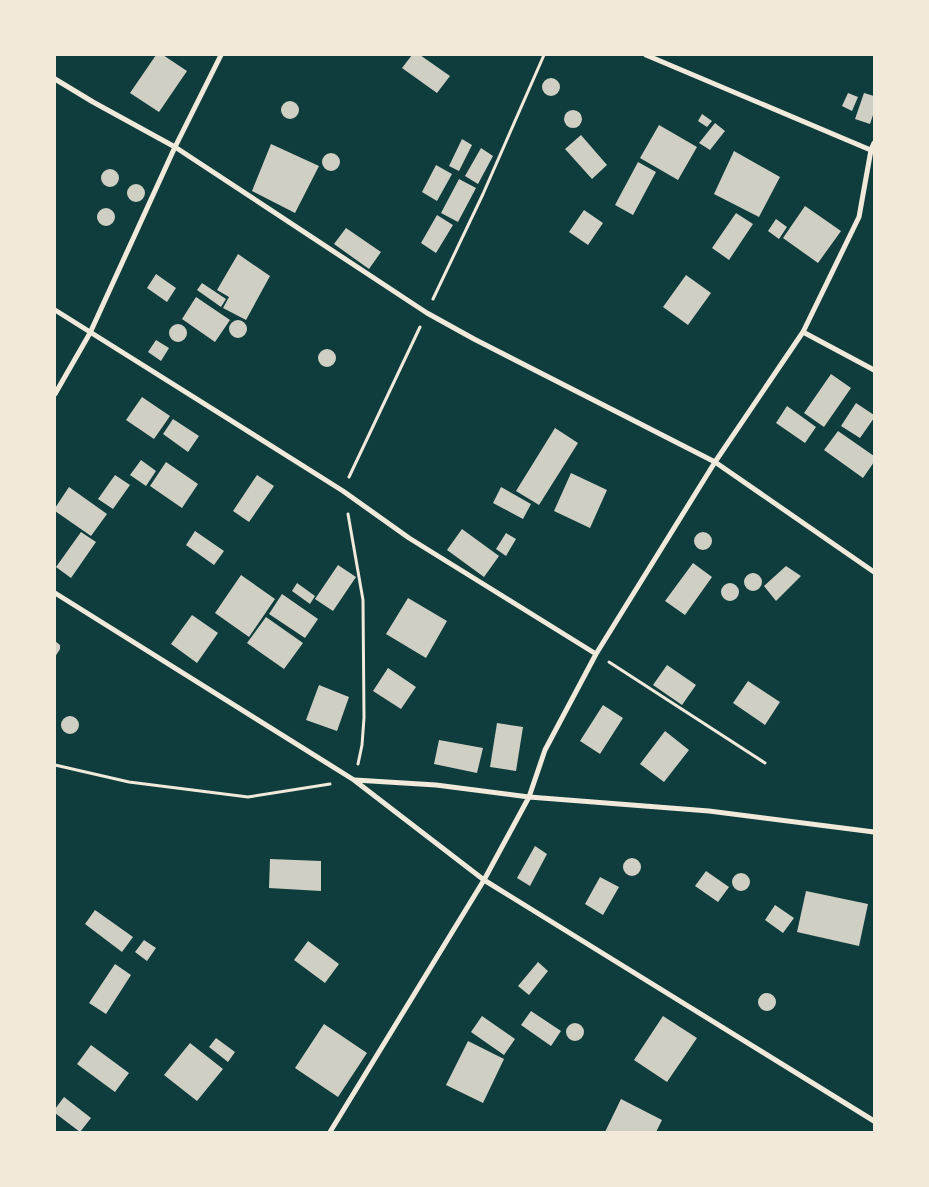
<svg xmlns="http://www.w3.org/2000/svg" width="929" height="1187" font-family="'Exo 2',sans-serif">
  <rect width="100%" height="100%" fill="#0f3d3e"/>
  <!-- building -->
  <path fill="#cfcfc3" d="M 156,55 L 163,55 L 187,71 L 159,112 L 130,93 Z
    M 412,55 L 420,55 L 450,76 L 437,93 L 402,68 Z
    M542 87a9 9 0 1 1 18 0a9 9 0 1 1-18 0Z
    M 848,93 L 858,97 L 852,111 L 842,106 Z
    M 864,93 L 874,96 L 874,112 L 870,124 L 855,119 Z
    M281 110a9 9 0 1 1 18 0a9 9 0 1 1-18 0Z
    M564 119a9 9 0 1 1 18 0a9 9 0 1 1-18 0Z
    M 702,114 L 712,121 L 707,127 L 698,121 Z
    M 715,123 L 725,131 L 710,150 L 699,143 Z
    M 659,125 L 697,147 L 678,180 L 640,158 Z
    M 581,135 L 607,165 L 592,179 L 565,149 Z
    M 462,139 L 472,145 L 459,171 L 449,166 Z
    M 271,144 L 319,166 L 295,213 L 252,191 Z
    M 481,148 L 493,156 L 478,184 L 465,176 Z
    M 734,151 L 780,177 L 759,217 L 714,194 Z
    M322 162a9 9 0 1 1 18 0a9 9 0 1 1-18 0Z
    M 638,162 L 656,172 L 633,215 L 615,205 Z
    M 436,165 L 452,174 L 437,201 L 422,192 Z
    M101 178a9 9 0 1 1 18 0a9 9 0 1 1-18 0Z
    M 459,179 L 476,188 L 458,222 L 441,213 Z
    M127 193a9 9 0 1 1 18 0a9 9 0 1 1-18 0Z
    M 805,206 L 841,231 L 818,263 L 783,238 Z
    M97 217a9 9 0 1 1 18 0a9 9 0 1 1-18 0Z
    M 584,210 L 603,223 L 588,245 L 569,232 Z
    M 736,213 L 753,224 L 729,260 L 712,248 Z
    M 437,215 L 453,225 L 436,253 L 421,243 Z
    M 776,219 L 787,227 L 779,239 L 768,231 Z
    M 346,228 L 381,252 L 369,269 L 334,244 Z
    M 238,254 L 270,276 L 246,320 L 223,308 L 229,297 L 217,290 Z
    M 156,274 L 176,288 L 167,302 L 147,288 Z
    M 686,275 L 711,293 L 688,325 L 663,307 Z
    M 202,283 L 226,299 L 221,307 L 197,290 Z
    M 196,297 L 230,320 L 215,342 L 182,319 Z
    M229 329a9 9 0 1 1 18 0a9 9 0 1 1-18 0Z
    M169 333a9 9 0 1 1 18 0a9 9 0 1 1-18 0Z
    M 156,340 L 169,348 L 161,361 L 148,352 Z
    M318 358a9 9 0 1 1 18 0a9 9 0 1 1-18 0Z
    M 831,374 L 851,388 L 824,427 L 804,413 Z
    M 142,397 L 170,416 L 154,439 L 126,420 Z
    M 856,403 L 874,415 L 874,418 L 860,438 L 841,426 Z
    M 787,406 L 816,427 L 805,443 L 776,423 Z
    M 173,419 L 199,436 L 188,452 L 163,434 Z
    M 555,428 L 578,443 L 539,505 L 516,491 Z
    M 838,431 L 874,456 L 874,462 L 863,478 L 824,450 Z
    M 141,460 L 156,471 L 146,486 L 130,475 Z
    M 166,462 L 198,484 L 182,508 L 150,486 Z
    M 571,473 L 607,490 L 590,528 L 554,511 Z
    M 115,475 L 130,485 L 113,509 L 98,499 Z
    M 257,475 L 274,486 L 249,522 L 233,511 Z
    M 69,487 L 107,514 L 91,536 L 55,511 L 55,508 Z
    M 501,487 L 531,504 L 523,519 L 493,503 Z
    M 462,529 L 499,556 L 484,577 L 447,550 Z
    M 195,531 L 224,551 L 214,565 L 186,545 Z
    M694 541a9 9 0 1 1 18 0a9 9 0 1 1-18 0Z
    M 81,532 L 96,542 L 71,578 L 56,567 Z
    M 506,533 L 516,539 L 506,556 L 496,549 Z
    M 693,563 L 712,577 L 685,615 L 665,601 Z
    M 338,565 L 356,577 L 333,611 L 315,599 Z
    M 786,566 L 801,576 L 776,601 L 764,586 Z
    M744 582a9 9 0 1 1 18 0a9 9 0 1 1-18 0Z
    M 241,575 L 275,599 L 249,637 L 215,613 Z
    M721 592a9 9 0 1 1 18 0a9 9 0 1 1-18 0Z
    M 297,583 L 315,596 L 310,604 L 292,591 Z
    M 282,594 L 318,619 L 305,638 L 269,614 Z
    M 408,598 L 447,621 L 426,658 L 386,634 Z
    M 192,615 L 218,633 L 197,663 L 171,644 Z
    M 266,617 L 303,643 L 284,669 L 247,643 Z
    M 55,641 L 60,645 L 60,649 L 55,657 Z
    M 667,665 L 696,685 L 682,705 L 653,685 Z
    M 388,668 L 416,687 L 401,709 L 373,691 Z
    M 748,681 L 780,702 L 765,725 L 733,703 Z
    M 319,685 L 349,697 L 337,731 L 306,720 Z
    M 603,705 L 623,718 L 600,754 L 580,741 Z
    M61 725a9 9 0 1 1 18 0a9 9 0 1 1-18 0Z
    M 497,723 L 523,727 L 516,771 L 490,767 Z
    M 665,731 L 689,750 L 664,782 L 640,764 Z
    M 439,740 L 483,748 L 477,773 L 434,764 Z
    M 535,846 L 547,854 L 530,886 L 517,878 Z
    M623 867a9 9 0 1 1 18 0a9 9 0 1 1-18 0Z
    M 270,859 L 321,861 L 321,891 L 269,888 Z
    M 706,871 L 729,887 L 718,902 L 695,886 Z
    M732 882a9 9 0 1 1 18 0a9 9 0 1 1-18 0Z
    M 600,877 L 619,887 L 603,915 L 585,904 Z
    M 806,891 L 868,904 L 859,946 L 797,932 Z
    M 775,905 L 794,918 L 783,933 L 765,920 Z
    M 95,910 L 133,937 L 122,952 L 85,924 Z
    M 144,940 L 156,948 L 147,961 L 135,952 Z
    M 308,941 L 339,964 L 325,983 L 294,960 Z
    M 538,962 L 548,971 L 529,995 L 518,986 Z
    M 115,964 L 131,975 L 106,1014 L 89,1003 Z
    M758 1002a9 9 0 1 1 18 0a9 9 0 1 1-18 0Z
    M 531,1011 L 561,1031 L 551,1046 L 521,1025 Z
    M 482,1016 L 515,1039 L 504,1055 L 471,1032 Z
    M 663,1016 L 697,1038 L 667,1082 L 634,1060 Z
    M566 1032a9 9 0 1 1 18 0a9 9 0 1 1-18 0Z
    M 324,1024 L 367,1053 L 338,1097 L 295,1068 Z
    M 216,1038 L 235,1052 L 228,1062 L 209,1047 Z
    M 468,1041 L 504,1059 L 483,1103 L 446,1085 Z
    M 190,1043 L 223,1069 L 197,1101 L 164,1075 Z
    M 91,1045 L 129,1073 L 115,1092 L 77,1064 Z
    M 64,1097 L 91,1118 L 80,1132 L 55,1113 L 55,1109 Z
    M 621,1099 L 662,1120 L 656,1132 L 605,1132 Z"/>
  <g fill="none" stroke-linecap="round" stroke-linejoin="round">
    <!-- path -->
    <path stroke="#f1e9da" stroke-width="3" d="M 433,299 L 483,194 L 544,55
      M 349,477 L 420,327
      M 348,514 L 363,600 L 364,718 L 362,745 L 358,764
      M 609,662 L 765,763
      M 55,765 L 129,782 L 248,797 L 330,784"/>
    <!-- minor -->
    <path stroke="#f1e9da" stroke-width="5" d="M 646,55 L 873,151
      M 55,79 L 93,102 L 175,147 L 427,313 L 474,339 L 715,462 L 874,572
      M 55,310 L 343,491 L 409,538 L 596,654
      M 803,332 L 874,370
      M 55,394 L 90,333 L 175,147 L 221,55
      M 55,593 L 354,780 L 484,880 L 874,1121
      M 355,780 L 436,785 L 529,797 L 709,811 L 874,832
      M 330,1132 L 484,880 L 529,797 L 545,750 L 596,654 L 715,462 L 803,332 L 859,217 L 871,150 L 874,143"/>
  </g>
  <!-- border -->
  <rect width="929" height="1187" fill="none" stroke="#f1e9da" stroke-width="112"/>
</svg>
